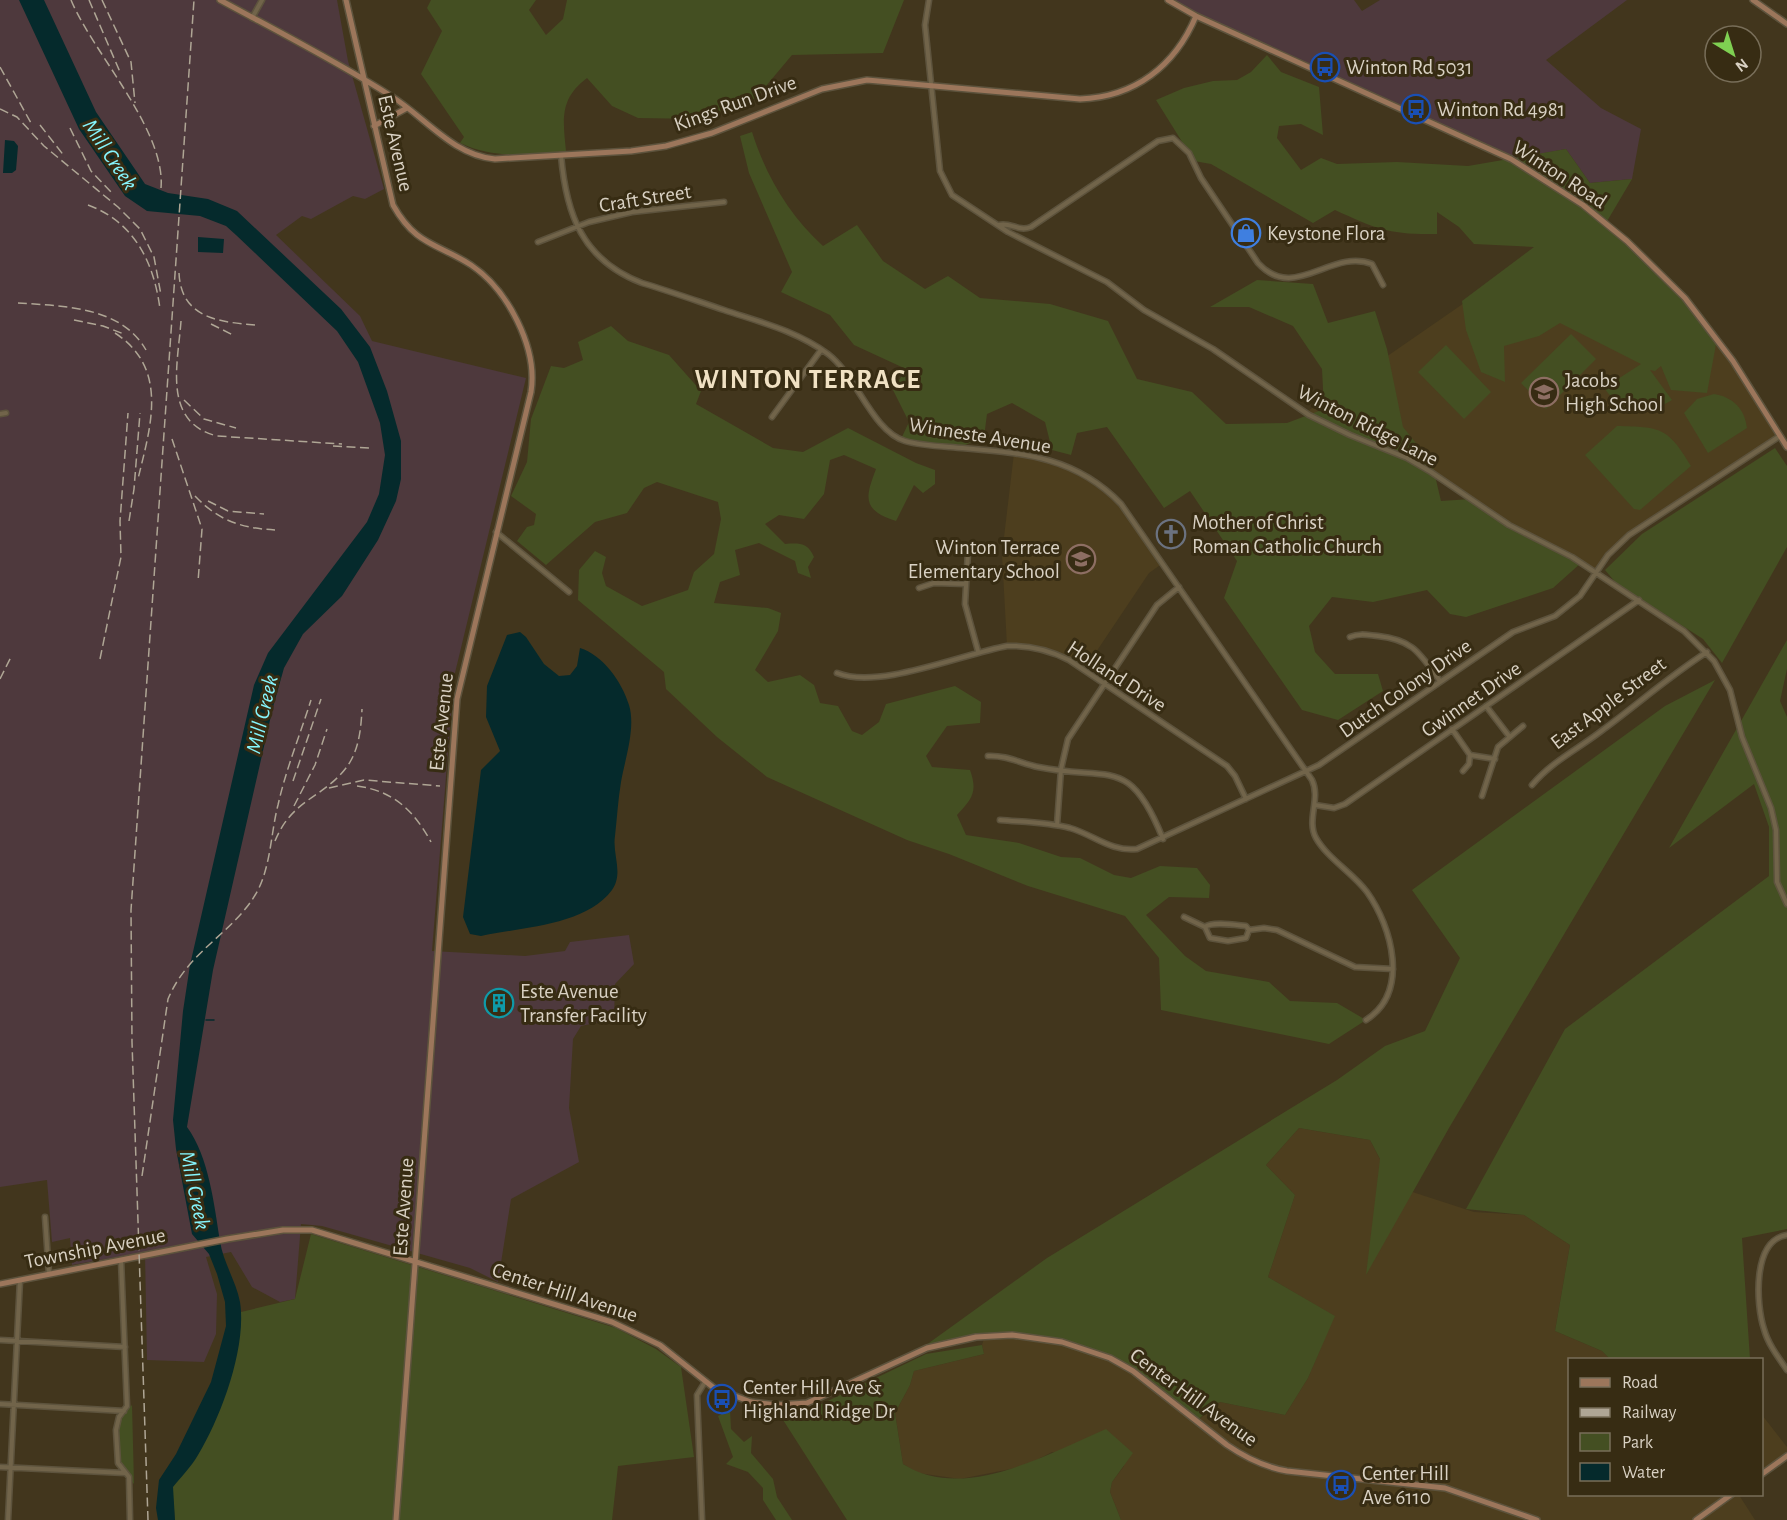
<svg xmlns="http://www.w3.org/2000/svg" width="1787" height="1520" font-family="'Alegreya Sans',sans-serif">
  <rect width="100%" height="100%" fill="#42361d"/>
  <!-- built -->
  <path fill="#4d3e1e" d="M 1593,214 L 1717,339 L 1780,436 L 1641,526 L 1617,545 L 1596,573 L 1518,530 L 1431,472 L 1305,413 Z
    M 1014,453 L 1067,465 L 1114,496 L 1163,563 L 1149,573 L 1084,670 L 1050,651 L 1007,646 L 1002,554 Z
    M 1299,1128 L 1370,1140 L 1394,1186 L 1474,1212 L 1524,1215 L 1570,1245 L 1555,1331 L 1602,1351 L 1610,1359 L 1570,1360 L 1570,1494 L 1739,1495 L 1755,1520 L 1121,1520 L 1110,1492 L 1112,1482 L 1124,1466 L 1052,1452 L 1025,1466 L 960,1479 L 918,1473 L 903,1464 L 895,1413 L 910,1385 L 914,1371 L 984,1354 L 982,1345 L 985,1336 L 1045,1338 L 1122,1364 L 1197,1421 L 1220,1402 L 1285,1415 L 1308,1378 L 1334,1316 L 1268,1277 L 1295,1195 L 1266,1165 Z
    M 1762,1415 L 1787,1447 L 1787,1456 L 1762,1474 Z"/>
  <!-- industrial -->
  <path fill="#4e393d" d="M 0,0 L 337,0 L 348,61 L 384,189 L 365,199 L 353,196 L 311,219 L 302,216 L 276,235 L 360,316 L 372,341 L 526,378 L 454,677 L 432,951 L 525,956 L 565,951 L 570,942 L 629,935 L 634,964 L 615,984 L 614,1019 L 581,1026 L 573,1039 L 569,1108 L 579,1162 L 511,1199 L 498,1282 L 470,1268 L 322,1226 L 301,1224 L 295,1299 L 280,1302 L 252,1287 L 231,1252 L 206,1257 L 217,1294 L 216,1334 L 204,1362 L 147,1360 L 145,1252 L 72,1265 L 70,1238 L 52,1242 L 47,1180 L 0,1187 Z
    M 1168,0 L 1354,0 L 1362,11 L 1380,0 L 1627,0 L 1546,60 L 1601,108 L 1641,129 L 1632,179 L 1590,183 L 1566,149 L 1511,159 L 1196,16 Z"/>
  <!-- green -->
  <path fill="#444f22" d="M 431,0 L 536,0 L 529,10 L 546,35 L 563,19 L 567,0 L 904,0 L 883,53 L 792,55 L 756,98 L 700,119 L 638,118 L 612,106 L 587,78 C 559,99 563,120 566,151 C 527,154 497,160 460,143 L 464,137 L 421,74 L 442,31 L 427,8 Z
    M 1267,55 L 1281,72 L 1319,87 L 1323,135 L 1301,124 L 1279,126 L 1277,138 L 1301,170 L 1321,158 L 1337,164 L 1397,162 L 1468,166 L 1566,149 L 1590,183 L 1632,179 L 1606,223 L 1666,278 L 1717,339 L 1707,393 L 1671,390 L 1661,366 L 1655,371 L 1650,370 L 1672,400 C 1644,417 1624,415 1604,388 L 1641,364 L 1560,323 L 1539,336 L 1504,346 L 1505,382 L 1481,372 L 1466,330 L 1462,301 L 1534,247 L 1474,244 L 1459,227 L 1437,212 L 1437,234 C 1391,235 1376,229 1335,210 L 1313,223 L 1211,164 L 1194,161 L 1156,100 L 1184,88 L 1213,81 L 1237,80 L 1251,72 Z
    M 752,132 C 766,176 789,215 823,246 L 857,225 L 883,261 L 925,289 L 948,276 L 980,298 L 1050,304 L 1108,321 L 1137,379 L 1192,392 L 1226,424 L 1287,423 L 1324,409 L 1322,369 L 1293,326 L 1249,307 L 1210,307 L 1257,280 L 1313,284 L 1328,323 L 1375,311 L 1387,349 L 1403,427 L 1432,463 L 1441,501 L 1471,499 L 1509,525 L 1581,563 L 1553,588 L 1466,617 L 1450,614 L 1427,590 L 1373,602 L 1332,597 L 1309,626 L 1315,652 L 1335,674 L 1378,674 L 1383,691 L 1338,720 L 1302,710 L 1224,598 L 1237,561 L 1190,491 L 1164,508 L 1107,427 L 1077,433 L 1071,455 L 1052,450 L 1045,422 L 1012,403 L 987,414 L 984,437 L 958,448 L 901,439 L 909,422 L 893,390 L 906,369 L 854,345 L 830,315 L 781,292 L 792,272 L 749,173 L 740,136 Z
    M 611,326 L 628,341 L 669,355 L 701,391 L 696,404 L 773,448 L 803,452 L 848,428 L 916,463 L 935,470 L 935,484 L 923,493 L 914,485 L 896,521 C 862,510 865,498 876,469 L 844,455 L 830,460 L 824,494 L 804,519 L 779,515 L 765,524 L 785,544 C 800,543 808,543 814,557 L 808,567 L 811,578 L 798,573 L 795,561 L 759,543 L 735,550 L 740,575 L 720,582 L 714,603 L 768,608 L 781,613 L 778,631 L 755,670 L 768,682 L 800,675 L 814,685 L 820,703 L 838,706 L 852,731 L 862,735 L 879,722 L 886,704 L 955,686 L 981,702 L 980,723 L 947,726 L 926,756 L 932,767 L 970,770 C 978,792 972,799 957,815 L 966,835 L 1019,843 L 1061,857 L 1080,858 L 1114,875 L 1131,878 L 1160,866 L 1197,868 L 1210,885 L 1209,898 L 1169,897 L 1146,915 L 1185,956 L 1206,971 L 1269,982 L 1290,1001 L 1337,1003 L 1366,1020 L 1329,1044 L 1161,1010 L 1159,958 L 1125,916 L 1028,886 L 949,854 L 907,840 L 767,777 L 717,737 L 666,689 L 664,672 L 578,600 L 579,570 L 595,551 L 606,557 L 602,573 L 606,586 L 642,606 L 688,590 L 694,572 L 714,554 L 721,519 L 718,502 L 657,482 L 644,488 L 627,513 L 595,522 L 546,565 L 517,541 L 527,527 L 534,525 L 536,514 L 511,496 L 527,462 L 531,419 L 551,366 L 564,368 L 583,360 L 578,342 Z
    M 1571,334 L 1596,359 L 1546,409 L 1521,383 Z
    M 1446,345 L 1491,392 L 1464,419 L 1418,372 Z
    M 1714,394 C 1733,397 1745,409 1747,428 L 1708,453 L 1684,413 L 1697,399 Z
    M 1617,426 C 1660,427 1668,427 1691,466 L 1640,510 L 1634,509 L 1585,455 Z
    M 1775,448 L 1787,466 L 1787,547 L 1722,663 L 1703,639 L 1616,583 L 1605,570 L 1642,534 Z
    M 1787,640 L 1787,669 L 1780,701 L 1787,717 L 1787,1229 L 1742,1238 L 1750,1359 L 1610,1359 L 1602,1351 L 1555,1331 L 1570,1245 L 1524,1215 L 1466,1209 L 1565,1029 L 1769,876 L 1769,827 L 1754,784 L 1669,848 Z
    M 1715,680 L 1449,1128 L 1366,1275 L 1380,1159 L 1370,1140 L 1299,1128 L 1266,1165 L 1295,1195 L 1268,1277 L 1335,1316 L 1308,1378 L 1285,1415 L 1220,1402 L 1212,1406 L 1197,1421 L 1122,1364 L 1062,1342 L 994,1335 L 915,1353 L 1047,1258 L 1337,1080 L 1385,1046 L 1425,1031 L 1460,958 L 1412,890 L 1665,706 Z
    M 311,1234 L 616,1328 L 656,1349 L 681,1367 L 694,1457 L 618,1466 L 612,1520 L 175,1520 L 172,1487 C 214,1436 237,1379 241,1312 L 295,1299 Z
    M 982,1345 L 984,1354 L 914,1371 L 910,1385 L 895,1413 L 903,1464 C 964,1503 1047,1454 1106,1429 L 1133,1453 L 1112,1482 L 1110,1492 L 1121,1520 L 847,1520 L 778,1412 L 811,1409 L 926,1354 Z
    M 132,1405 L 134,1484 L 119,1467 L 116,1430 L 118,1419 Z
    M 730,1410 L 731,1429 L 744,1442 L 752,1436 L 751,1453 L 773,1479 L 777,1497 L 792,1520 L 776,1520 L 763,1500 L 763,1488 L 748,1472 L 726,1464 L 733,1457 L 718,1416 Z"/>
  <!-- water -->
  <path fill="#052a2c" d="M 19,0 L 44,0 L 96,112 L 145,184 L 168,193 L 208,199 L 237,211 L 341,309 L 370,347 L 387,391 L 401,441 L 401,479 L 396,501 L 378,540 L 342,596 L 303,634 L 284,668 L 273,707 L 213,970 L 187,1127 C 209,1157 214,1204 220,1241 C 223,1262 236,1281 240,1302 C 247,1347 221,1417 198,1455 C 191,1467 181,1477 173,1487 L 175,1520 L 158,1520 L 156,1508 L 159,1480 L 176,1454 L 211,1382 L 226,1326 L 225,1302 L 217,1274 L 209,1254 L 192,1234 L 176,1149 L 173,1120 L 183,1011 L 190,965 L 254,685 L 268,653 L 367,522 L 379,494 L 385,455 L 380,423 L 358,362 L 337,331 L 236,235 L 226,226 L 200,216 L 147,211 L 125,196 L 79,129 Z
    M 5,140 L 14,141 L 18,146 L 16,170 L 12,173 L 3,173 Z
    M 198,237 L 224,239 L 223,253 L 198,252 Z
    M 520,632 L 526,637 L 544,664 L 559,676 L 570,675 L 577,666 L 580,648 C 603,655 622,682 629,705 C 636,728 625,759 621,782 C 618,800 617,818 615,836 C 612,854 624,873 612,890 C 585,926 522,927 481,936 L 470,934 L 463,917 L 481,770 L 500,751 L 486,717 L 487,686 L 507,635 Z"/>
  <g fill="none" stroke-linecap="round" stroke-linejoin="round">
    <!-- stream -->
    <path stroke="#052a2c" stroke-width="1.5" d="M 206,1020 L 214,1020"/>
    <!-- street casing -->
    <g stroke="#5d533d" stroke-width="7">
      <path id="street" d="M 929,0 L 925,25 L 940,171 L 952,195 L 1008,232 L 1107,282 L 1144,310 L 1213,349 L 1309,415 L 1350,435 L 1407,458 L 1431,472 L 1509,525 L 1572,557 L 1684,631 L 1714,661 L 1730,690 L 1742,737 L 1771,808 L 1776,830 L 1777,882 L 1787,904
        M 252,18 L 262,0
        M 561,155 C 566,214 582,260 642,283 C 669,291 697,301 724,310 C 760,322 797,331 828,354 C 857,376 872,431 905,441 C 919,445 935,446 950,447 C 1016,453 1072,453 1121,504 L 1312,780 C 1321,799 1306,820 1316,838 C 1328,859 1353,873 1367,892 C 1392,927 1410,992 1366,1020
        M 999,225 C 1011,222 1018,232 1031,227 L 1158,141 L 1173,138 L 1189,153 L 1201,178 L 1258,263 C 1294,303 1331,248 1372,264 L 1383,285
        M 538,242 L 589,222 L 632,212 L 724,202
        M 0,414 L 6,413
        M 772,417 L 821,350
        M 496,532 L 569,592
        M 968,552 L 965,604 L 978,651
        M 919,588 L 934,583 L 966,584
        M 1350,637 C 1360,633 1367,635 1378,636 C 1414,640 1420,654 1440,681
        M 837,673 C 879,690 962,654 1007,646 C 1030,645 1049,650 1069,660 L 1227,766 L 1235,776 L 1246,799
        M 1486,706 L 1509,736
        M 1452,729 L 1470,755 L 1469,764 L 1463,771
        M 1470,755 L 1495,759
        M 988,756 C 1006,755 1020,763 1038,767 C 1110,782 1129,754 1163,839
        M 1532,785 C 1552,761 1580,748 1604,729 C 1639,703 1671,675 1707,652
        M 1482,796 L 1498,747 L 1523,726
        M 1315,805 L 1334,808 L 1345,804 L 1639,600
        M 1000,820 C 1023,822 1047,822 1070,828 C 1094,835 1111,852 1137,849 L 1319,765 L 1513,632 L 1555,616 L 1580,596 L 1608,555 L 1629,535 L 1780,436
        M 1057,825 L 1061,769 L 1068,739 L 1157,605 L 1179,587
        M 1184,917 L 1205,927
        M 1249,930 L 1246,938 L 1228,941 L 1210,938 L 1205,927 C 1212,921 1236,925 1246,926 L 1249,930 L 1264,928 L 1277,930 L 1355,967 L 1393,969
        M 45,1217 L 49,1274
        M 1787,1235 C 1752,1240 1756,1305 1764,1329 C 1768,1344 1778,1357 1787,1370
        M 121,1260 L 127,1406 L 119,1417 L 116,1430 L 118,1463 L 129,1477 L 130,1520
        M 0,1340 L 125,1347
        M 0,1404 L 124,1411
        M 0,1467 L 125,1473
        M 8,1520 L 20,1280
        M 702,1520 L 697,1395 L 705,1382"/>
    </g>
    <!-- secondary casing -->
    <g stroke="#5d533d" stroke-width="8">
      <path id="secondary" d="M 220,0 C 277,31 336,61 391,96 C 425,117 452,155 495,159 L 631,151 L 666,146 L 712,133 L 822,89 L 867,80 L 1080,99 C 1135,97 1175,66 1196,16
        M 346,0 L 393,205 C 416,246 437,243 471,265 C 508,290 538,348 531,392 L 457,699 L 396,1520
        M 1168,0 L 1196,16 L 1511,159 L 1583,205 L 1627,241 L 1685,298 L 1733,361 L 1787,447
        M 1753,0 L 1787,24
        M 374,126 L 407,108
        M 0,1284 L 227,1239 L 283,1230 L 312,1230 L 612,1322 L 660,1345 L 714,1388 L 751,1402 L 777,1405 L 807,1403 L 927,1348 L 976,1337 L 1012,1335 L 1062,1342 L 1110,1358 L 1133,1371 L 1227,1445 C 1246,1458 1264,1467 1287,1471 L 1445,1488 L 1537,1520
        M 1762,1474 L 1787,1456
        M 1696,1520 L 1732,1494"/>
    </g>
    <!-- street -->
    <use href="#street" stroke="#71644a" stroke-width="4"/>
    <!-- secondary -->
    <use href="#secondary" stroke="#9c765b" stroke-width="5"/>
    <!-- rail -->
    <path stroke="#afa695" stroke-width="1.5" stroke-dasharray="9 4.5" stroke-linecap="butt" d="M 71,0 C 93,53 166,130 161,188
      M 89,0 L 120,72
      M 102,0 L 131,62 L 135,103
      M 0,67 L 31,123
      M 0,109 L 17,117 L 44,146 L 118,207 L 140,229 L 154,257 L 161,295
      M 40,125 L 65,157
      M 70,128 L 91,171 L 113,194
      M 88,205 C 134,222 154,262 160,309
      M 179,273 C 181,319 221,322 255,325
      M 18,303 C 62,306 121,306 146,350
      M 74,320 L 103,326 L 124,334
      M 181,321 C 178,364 162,422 217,436 L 342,444
      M 211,324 L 233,335
      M 115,333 C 170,369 150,428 138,479
      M 184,400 L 204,419 L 236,428
      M 172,439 L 202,529 L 198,582
      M 333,446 L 370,448
      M 195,496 C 219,521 241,528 275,530
      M 208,501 L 228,511 L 264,514
      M 129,521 L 134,489 L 140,413
      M 100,659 L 121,557 L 120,521 L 128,413
      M 0,679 L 12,655
      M 293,781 L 321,699
      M 357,786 C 394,791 414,811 431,842
      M 329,788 L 364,780 L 440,786
      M 294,806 L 315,765 L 327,729
      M 275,841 C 292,799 323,798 346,768 C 359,751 361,729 362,709
      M 142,1176 L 168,999 C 189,949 235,933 258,890 C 271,864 271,832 278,805 C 286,769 300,735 311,700
      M 148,1520 L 132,1042 L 131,910 L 194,0"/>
  </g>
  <!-- icons -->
  <defs>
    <g id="bus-ring" transform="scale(1.5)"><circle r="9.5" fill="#372c13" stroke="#1a4fb4" stroke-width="1.5"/><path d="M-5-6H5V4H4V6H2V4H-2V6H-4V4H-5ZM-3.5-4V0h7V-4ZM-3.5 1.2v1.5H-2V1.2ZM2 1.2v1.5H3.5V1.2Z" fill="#1a4fb4"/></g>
    <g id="shop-ring" transform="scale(1.5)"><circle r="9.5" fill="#372c13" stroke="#3f7fe0" stroke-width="1.5"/><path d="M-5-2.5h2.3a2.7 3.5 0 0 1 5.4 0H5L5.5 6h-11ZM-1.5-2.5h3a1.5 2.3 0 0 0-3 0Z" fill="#3f7fe0"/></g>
    <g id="school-ring" transform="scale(1.5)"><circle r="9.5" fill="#372c13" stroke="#8d6e63" stroke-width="1.5"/><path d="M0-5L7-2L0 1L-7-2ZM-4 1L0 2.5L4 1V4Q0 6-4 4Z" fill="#8d6e63"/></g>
    <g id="church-ring" transform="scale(1.5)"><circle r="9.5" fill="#372c13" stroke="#6b7280" stroke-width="1.5"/><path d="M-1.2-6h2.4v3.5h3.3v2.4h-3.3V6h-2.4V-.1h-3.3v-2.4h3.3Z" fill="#6b7280"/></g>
    <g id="building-ring" transform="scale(1.5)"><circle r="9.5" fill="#372c13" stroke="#0f9aa8" stroke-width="1.5"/><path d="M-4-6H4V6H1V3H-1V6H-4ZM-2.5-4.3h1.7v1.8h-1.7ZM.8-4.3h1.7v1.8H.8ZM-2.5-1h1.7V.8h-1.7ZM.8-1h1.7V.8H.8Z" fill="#0f9aa8"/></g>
  </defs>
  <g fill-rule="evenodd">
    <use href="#bus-ring" x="1325" y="67"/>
    <use href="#bus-ring" x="1416" y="109"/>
    <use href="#shop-ring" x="1246" y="233"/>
    <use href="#school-ring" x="1544" y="392"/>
    <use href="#church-ring" x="1171" y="534"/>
    <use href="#school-ring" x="1081" y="559"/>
    <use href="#building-ring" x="499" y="1003"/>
    <use href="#bus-ring" x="722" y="1399"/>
    <use href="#bus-ring" x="1341" y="1485"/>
  </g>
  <g text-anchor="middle" stroke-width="6" stroke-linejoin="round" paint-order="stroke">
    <!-- poi labels -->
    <g font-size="21" fill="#d9d1c3" stroke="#372c13" text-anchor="start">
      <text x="1346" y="74">Winton Rd 5031</text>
      <text x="1437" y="116">Winton Rd 4981</text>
      <text x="1267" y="240">Keystone Flora</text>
      <text x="1565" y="387">Jacobs<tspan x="1565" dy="24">High School</tspan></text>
      <text x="1192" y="529">Mother of Christ<tspan x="1192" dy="24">Roman Catholic Church</tspan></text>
      <text x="1060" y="554" text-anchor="end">Winton Terrace<tspan x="1060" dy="24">Elementary School</tspan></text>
      <text x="520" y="998">Este Avenue<tspan x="520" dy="24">Transfer Facility</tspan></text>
      <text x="743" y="1394">Center Hill Ave &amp;<tspan x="743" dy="24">Highland Ridge Dr</tspan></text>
      <text x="1362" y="1480">Center Hill<tspan x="1362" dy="24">Ave 6110</tspan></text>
    </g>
    <!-- street labels -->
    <g font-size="21" fill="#d9d1c3" stroke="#372c13">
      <text transform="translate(735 103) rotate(-20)" y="7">Kings Run Drive</text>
      <text transform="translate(396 143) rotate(77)" y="7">Este Avenue</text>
      <text transform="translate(1560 174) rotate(33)" y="7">Winton Road</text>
      <text transform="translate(645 198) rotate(-9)" y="7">Craft Street</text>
      <text transform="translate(1368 425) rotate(27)" y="7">Winton Ridge Lane</text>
      <text transform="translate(980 435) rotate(9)" y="7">Winneste Avenue</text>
      <text transform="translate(1117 676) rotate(33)" y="7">Holland Drive</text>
      <text transform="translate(1405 688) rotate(-35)" y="7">Dutch Colony Drive</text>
      <text transform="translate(1471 699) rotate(-35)" y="7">Gwinnet Drive</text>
      <text transform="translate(1608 703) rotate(-37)" y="7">East Apple Street</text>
      <text transform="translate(441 722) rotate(-84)" y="7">Este Avenue</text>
      <text transform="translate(403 1207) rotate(-86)" y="7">Este Avenue</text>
      <text transform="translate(95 1248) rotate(-11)" y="7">Township Avenue</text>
      <text transform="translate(565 1292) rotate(18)" y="7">Center Hill Avenue</text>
      <text transform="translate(1194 1397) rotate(36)" y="7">Center Hill Avenue</text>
    </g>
    <!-- water labels -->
    <g font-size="22" font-style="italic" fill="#85f5fd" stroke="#372c13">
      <text transform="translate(111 154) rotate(56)" y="8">Mill Creek</text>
      <text transform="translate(261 714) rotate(-77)" y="8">Mill Creek</text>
      <text transform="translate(196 1190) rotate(78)" y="8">Mill Creek</text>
    </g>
    <!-- district labels -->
    <g font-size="27" font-weight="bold" letter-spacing="1.5" fill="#f0e1c3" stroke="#372c13">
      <text x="808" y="388">WINTON TERRACE</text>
    </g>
  </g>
  <!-- legend -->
  <rect x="1568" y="1358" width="195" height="138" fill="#372c13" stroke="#786e59" stroke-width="1.5"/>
  <rect x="1580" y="1378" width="30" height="9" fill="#9c765b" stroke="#786e59" stroke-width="1.5"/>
  <text x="1622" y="1388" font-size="18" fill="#d9d1c3">Road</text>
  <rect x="1580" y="1408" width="30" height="9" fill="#afa695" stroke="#786e59" stroke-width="1.5"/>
  <text x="1622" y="1418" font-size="18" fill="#d9d1c3">Railway</text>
  <rect x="1580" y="1433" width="30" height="18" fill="#444f22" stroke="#786e59" stroke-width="1.5"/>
  <text x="1622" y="1448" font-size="18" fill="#d9d1c3">Park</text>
  <rect x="1580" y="1463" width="30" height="18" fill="#052a2c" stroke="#786e59" stroke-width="1.5"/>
  <text x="1622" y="1478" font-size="18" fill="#d9d1c3">Water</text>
  <!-- north arrow -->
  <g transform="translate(1733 54) rotate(142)"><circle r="28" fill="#372c13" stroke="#786e59" stroke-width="1.5"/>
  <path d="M0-4.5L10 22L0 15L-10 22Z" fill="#7fd052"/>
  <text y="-9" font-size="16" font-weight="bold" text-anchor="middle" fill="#d9d1c3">N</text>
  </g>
</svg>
